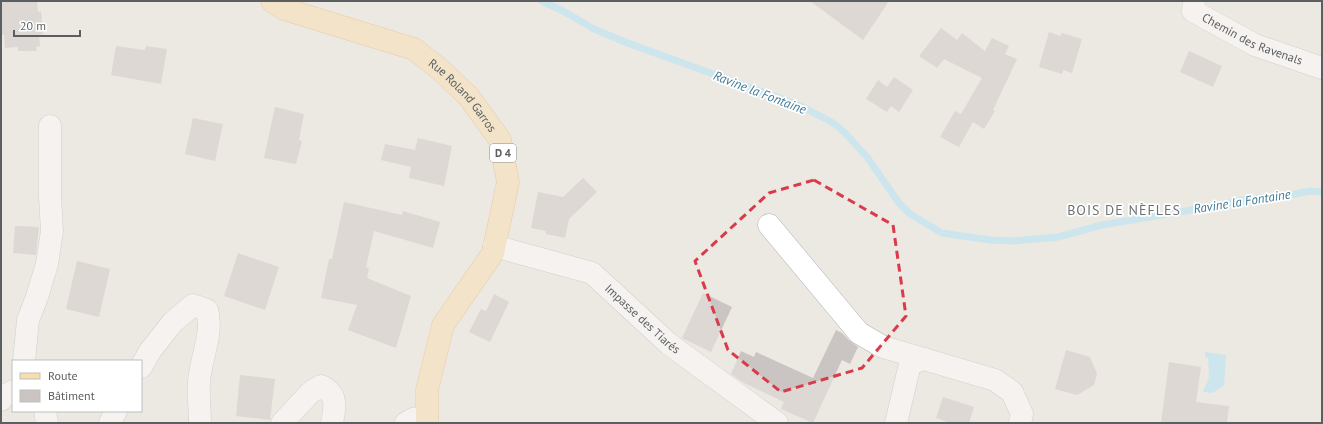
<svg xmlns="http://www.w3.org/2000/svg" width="1323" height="424" font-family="'PT Sans',sans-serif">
  <rect width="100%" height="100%" fill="#ece8e2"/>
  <!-- water -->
  <path fill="#a7e3f8" d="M 1205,352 L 1226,355 L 1224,386 L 1212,393 L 1203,392 L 1209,377 L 1208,358 L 1205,357 Z"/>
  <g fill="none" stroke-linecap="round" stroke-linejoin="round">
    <!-- stream -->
    <path stroke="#a7e3f8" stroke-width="7" d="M 542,1 L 563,11 L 594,29 L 625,42 L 801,106 L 835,124 L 846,134 L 867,157 L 899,203 L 910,214 L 942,233 L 990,240 L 1014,241 L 1058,237 L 1102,225 L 1221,205 L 1247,199 L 1285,196 L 1310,191 L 1322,192"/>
  </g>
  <!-- building -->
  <path fill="#cac5c2" d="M 1,1 L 37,1 L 38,12 L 41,11 L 43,34 L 39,35 L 40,46 L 36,47 L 37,51 L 18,51 L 18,47 L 5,48 L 4,35 L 1,35 Z
    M 810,1 L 889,1 L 863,40 Z
    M 941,28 L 957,40 L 962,33 L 985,51 L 992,38 L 1009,46 L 1005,54 L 1017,59 L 993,110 L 995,111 L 984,129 L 973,122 L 959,147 L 940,137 L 955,111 L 965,116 L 961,114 L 982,78 L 944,59 L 937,68 L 919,56 Z
    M 1049,32 L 1060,36 L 1062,33 L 1082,39 L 1072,73 L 1063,70 L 1062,74 L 1039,67 Z
    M 116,46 L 145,50 L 146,46 L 167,49 L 161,84 L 111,75 Z
    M 1189,51 L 1222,66 L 1213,87 L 1180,72 Z
    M 894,77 L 913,90 L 899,112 L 891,106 L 887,112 L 866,99 L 878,80 L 887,87 Z
    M 275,107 L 304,114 L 299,140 L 302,141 L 296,164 L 264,158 Z
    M 193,118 L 223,124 L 215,161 L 185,154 Z
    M 418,138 L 452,146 L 444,186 L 409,178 L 411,167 L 381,160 L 385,144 L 415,150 Z
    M 583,178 L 597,192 L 569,219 L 565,238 L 546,234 L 546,231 L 531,228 L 538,192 L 563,197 Z
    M 344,202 L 402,215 L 403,211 L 440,222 L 433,248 L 374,231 L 366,267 L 369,268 L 367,278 L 411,296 L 396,348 L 348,330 L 357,305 L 321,298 L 329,259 L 332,259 Z
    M 15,226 L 39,227 L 36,255 L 13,253 Z
    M 238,253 L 279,267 L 265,310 L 224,296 Z
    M 77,261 L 110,269 L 99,317 L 66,309 Z
    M 703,293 L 732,307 L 711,352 L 682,338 Z
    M 494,294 L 509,302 L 490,342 L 469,332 L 481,309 L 486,311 Z
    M 836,330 L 842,333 L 850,341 L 858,347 L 850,364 L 842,360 L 813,423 L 781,409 L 784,402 L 744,383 L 731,374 L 741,351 L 754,357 L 756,352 L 813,378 Z
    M 1066,350 L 1090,357 L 1097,374 L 1094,385 L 1077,395 L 1055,389 Z
    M 1169,362 L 1201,367 L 1196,402 L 1229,406 L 1227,423 L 1161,423 Z
    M 240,375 L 275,379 L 270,420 L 236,416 Z
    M 943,397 L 974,407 L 969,423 L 950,423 L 936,418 Z"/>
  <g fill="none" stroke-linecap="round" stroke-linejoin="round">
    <!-- minor casing -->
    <g stroke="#b0b4b7" stroke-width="23">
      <g id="minor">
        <path id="s1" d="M 1194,1 L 1193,11 L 1255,45 L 1322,68"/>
        <path d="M 769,225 L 859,333 L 883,347 L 924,359"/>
        <path id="s2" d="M 494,246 L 592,273 L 669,344 L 777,423"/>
        <path d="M 24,361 L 28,320 L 37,297 L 47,264 L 52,231 L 50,196 L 50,126"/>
        <path d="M 141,367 L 150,351 L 173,322 L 193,305 L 207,310 C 213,331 203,353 200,374 C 197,389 200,407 200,423"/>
        <path d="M 1,400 L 3,397 L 13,391"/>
        <path d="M 45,411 L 47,423"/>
        <path d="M 110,423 L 116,411"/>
        <path d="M 282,423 L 311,392 L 321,386 C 338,394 335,407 332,423"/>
        <path d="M 406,423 L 413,419 L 427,417"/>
        <path d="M 896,423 L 910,364 L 924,359 L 995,380 L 1012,392 L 1022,414 L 1020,423"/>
      </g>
    </g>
    <!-- major casing -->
    <g stroke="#e5a962" stroke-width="23">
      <g id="major">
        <path id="s3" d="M 272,1 L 284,9 L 414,49 L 442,71 L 469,97 L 500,140 L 508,182 L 493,253 L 443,325 L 427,390 L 427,423"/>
      </g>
    </g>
    <!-- minor -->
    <use href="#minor" stroke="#fff" stroke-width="22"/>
    <!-- major -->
    <use href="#major" stroke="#f8deab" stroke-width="22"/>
  </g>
  <!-- marked area -->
  <path d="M0 0H1323V424H0ZM 814,180 L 893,225 L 906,316 L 862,368 L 781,392 L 728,350 L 695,261 L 769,193 Z" fill="#ece8e2" fill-opacity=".55" fill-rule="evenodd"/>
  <path fill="none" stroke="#da3a4a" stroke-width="3" stroke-dasharray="8 5" stroke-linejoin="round" d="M 814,180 L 893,225 L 906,316 L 862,368 L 781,392 L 728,350 L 695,261 L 769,193 Z"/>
  <g text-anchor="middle" stroke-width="3.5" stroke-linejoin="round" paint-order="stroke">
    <!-- shield labels -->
    <rect fill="#fff" stroke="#8c8f91" stroke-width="1" x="490" y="144" width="26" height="18" rx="3"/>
    <g font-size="11" font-weight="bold" fill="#5b5f62">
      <text x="503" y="157">D 4</text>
    </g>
    <!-- street labels -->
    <g font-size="12" fill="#5b5f62" stroke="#fff">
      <text dy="4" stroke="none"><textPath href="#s1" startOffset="76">Chemin des Ravenals</textPath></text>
      <text dy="4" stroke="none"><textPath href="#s3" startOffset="218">Rue Roland Garros</textPath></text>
      <text dy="4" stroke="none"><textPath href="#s2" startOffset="170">Impasse des Tiarés</textPath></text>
    </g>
    <!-- water labels -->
    <g font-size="13" font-style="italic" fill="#407a97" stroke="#fff">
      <text transform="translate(760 92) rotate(21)" y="5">Ravine la Fontaine</text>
      <text transform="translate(1242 201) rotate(-9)" y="5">Ravine la Fontaine</text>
    </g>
    <!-- quarter labels -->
    <g font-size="14" letter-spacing="1" fill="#6c7174" stroke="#fff">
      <text x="1124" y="215">BOIS DE NÈFLES</text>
    </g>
  </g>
  <!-- border -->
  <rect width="1323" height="424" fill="none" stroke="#5b5f62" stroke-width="4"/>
  <!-- legend -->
  <rect x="12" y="360" width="130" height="52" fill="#ffffff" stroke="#bdbfc0"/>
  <rect x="20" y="373" width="20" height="6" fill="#f8deab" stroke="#bdbfc0"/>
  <text x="48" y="380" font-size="12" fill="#5b5f62">Route</text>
  <rect x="20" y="390" width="20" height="12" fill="#cac5c2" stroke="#bdbfc0"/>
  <text x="48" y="400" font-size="12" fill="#5b5f62">Bâtiment</text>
  <!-- scale -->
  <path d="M14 30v6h66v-6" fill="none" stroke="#5b5f62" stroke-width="2"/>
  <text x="20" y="30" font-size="12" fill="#5b5f62" stroke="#ffffff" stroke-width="3" paint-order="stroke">20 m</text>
</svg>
